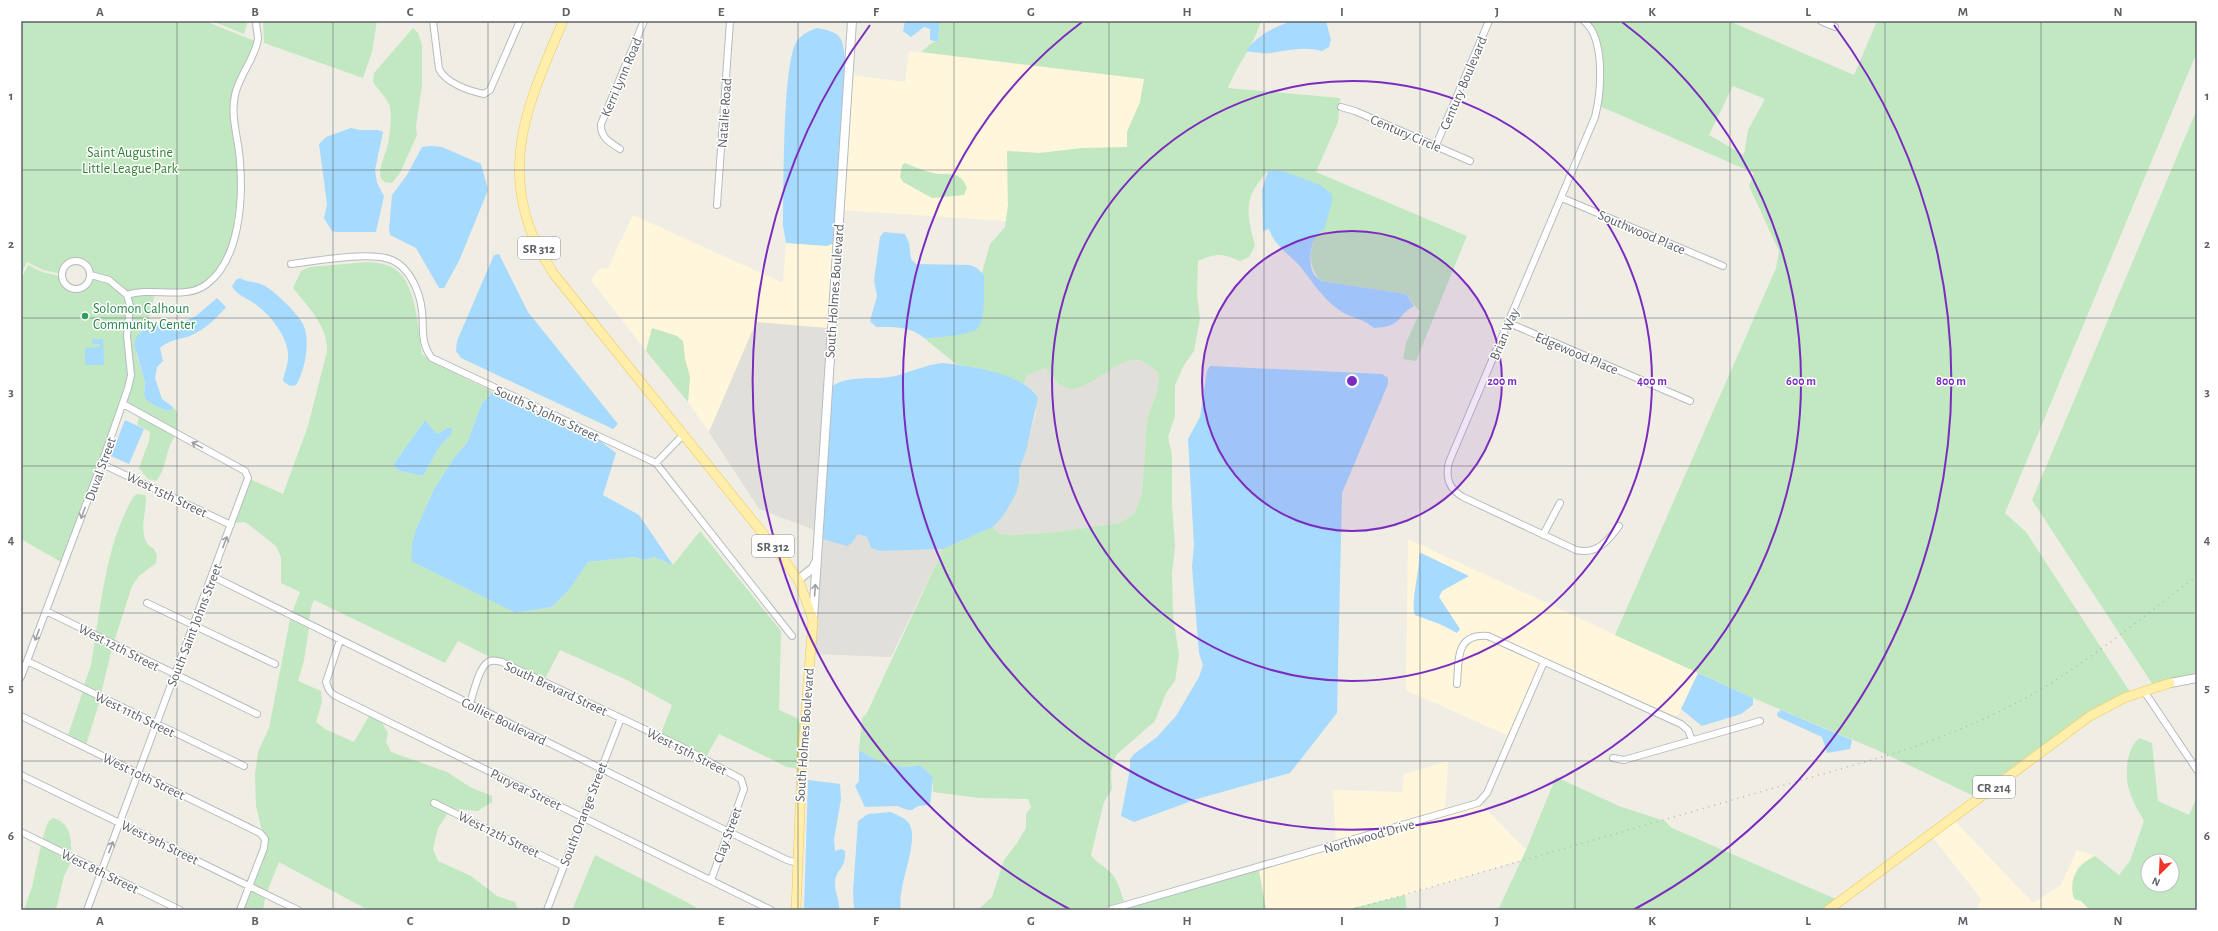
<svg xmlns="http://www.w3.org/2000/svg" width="2218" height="931" font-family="'Alegreya Sans',sans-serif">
  <rect width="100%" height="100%" fill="#f0ede5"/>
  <!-- commercial -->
  <path fill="#fff6db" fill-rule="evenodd" d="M 909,51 L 1145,79 L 1140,102 L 1127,132 L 1127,147 L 1039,153 L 1007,151 L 1008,205 L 1006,221 L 842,210 L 851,75 L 905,82 ZM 905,163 L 935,174 L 953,173 L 964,195 L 932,198 L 921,192 Z
    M 633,215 L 783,283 L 786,243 L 827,246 L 834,243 L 828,328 L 729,387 L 709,432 L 688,402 L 690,377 L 685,359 L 683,341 L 677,336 L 658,329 L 649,337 L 646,351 L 591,280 L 599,269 L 608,268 Z
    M 1408,539 L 1698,673 L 1679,714 L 1675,716 L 1490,633 L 1481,632 L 1470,635 L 1462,642 L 1457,651 L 1455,687 L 1460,687 L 1462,653 L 1472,640 L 1488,639 L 1540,663 L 1509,736 L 1406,690 ZM 1421,553 L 1468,576 L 1442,591 L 1439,597 L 1448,628 L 1415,615 L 1415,591 L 1419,572 L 1419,555 Z
    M 1448,761 L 1445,811 L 1336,842 L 1333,790 L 1402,792 L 1404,774 Z
    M 1481,804 L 1526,850 L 1521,860 L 1405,895 L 1345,910 L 1266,910 L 1259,870 L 1446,816 Z
    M 1954,820 L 2033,903 L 2061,885 L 2077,850 L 2095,856 L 2078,867 L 2076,872 L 2074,899 L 2081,901 L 2090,910 L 1977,910 L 1981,899 L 1932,836 Z"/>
  <!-- industrial -->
  <path fill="#e1dfd9" d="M 756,322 L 828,328 L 815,530 L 759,509 L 709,432 Z
    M 1136,360 L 1146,363 L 1159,373 L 1157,392 L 1147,419 L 1142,493 L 1134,514 L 1120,523 L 1056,532 L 1014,535 L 1000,534 L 993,527 L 1004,515 L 1016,494 L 1019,483 L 1019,470 L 1036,413 L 1035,392 L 1024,384 L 1027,375 L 1046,368 L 1059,384 L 1098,377 L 1107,369 L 1124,361 Z
    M 858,534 L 867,537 L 871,548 L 880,551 L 943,549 L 891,657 L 811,654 L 819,538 L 852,543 Z"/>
  <!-- green -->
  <path fill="#c2e8c1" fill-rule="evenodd" d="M 21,21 L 205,21 L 257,42 L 235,96 L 240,162 L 236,236 L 217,272 L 200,288 L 127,295 L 119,287 L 91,275 L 88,267 L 77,260 L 65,266 L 62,274 L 43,270 L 27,262 L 21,274 Z
    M 212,21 L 248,21 L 244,34 Z
    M 263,21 L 377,21 L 372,52 L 363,78 L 264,43 Z
    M 940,21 L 1261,21 C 1254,45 1237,65 1228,88 L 1340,98 L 1338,122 L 1316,172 L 1467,236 L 1416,361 L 1403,359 L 1406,343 L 1420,312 L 1406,294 L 1321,281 C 1308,269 1308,246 1319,232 L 1280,170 L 1268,171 C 1242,199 1247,212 1255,246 L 1249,257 L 1240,261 C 1221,253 1217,253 1198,261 L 1197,294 L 1200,319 L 1194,351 L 1184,365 L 1175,385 L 1175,416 L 1168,437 L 1172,455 L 1172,504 L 1175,546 L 1172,574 L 1173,616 L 1179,655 L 1175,681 L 1166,693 L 1155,721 L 1116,755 L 1111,772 L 1112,789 L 1104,802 L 1091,855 C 1096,862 1101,864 1108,870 C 1117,877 1120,890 1124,901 L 1097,910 L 978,910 L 992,897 L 1004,860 L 1017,843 L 1026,828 L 1026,814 L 1031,807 L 1028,799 L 979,798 L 933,792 L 933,777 L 920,765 C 897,771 879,762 859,750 L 862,718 L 867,713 L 943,549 L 993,527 L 1000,534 L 1014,535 L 1056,532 L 1120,523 L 1134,514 L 1142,493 L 1147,419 L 1157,392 L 1159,373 C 1152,368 1144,360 1135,360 C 1109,360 1080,404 1058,383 C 1054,378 1050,373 1046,368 L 1027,375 L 1024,384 L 980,369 L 956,364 L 924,338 L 930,338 L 982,319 L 984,276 L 982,273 L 990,244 L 1005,227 L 1008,205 L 1007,151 L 1039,153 L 1082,148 L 1127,147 L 1127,132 L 1140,102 L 1144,79 L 921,52 L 933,42 L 938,42 Z
    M 1585,21 L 1729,21 L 1854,75 L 1877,21 L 2197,21 L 2197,52 L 2005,513 L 2026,532 L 2130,692 L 1976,797 L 1877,750 L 1753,698 L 1615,635 L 1776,268 L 1779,251 L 1749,186 L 1754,173 L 1597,105 L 1600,50 ZM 1733,86 L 1765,99 L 1748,130 L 1744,155 L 1709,135 Z
    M 413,28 L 418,33 L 422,45 L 422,85 L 416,127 L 417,135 L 400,173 L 392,183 C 369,184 386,155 388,144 C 390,133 392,117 390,107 C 387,97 378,90 373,82 L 374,73 Z
    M 2197,109 L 2197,675 L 2153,685 L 2032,500 Z
    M 905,163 C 914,167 923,171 933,173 C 949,177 959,168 967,188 L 964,195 L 932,198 L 903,182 L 900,177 L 902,165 Z
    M 368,262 C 377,263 388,264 395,269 C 417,284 418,330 422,354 L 436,364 L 493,392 L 482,403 L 467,443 L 455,456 L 434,489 L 416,529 L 411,561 L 517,613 L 552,607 L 568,591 L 588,562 L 634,557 L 645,560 L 654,557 L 673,565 L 700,531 L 781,631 L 779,710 L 802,720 L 799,769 L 787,767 L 719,734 L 706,757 L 661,733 L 672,705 L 627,680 L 560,650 L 545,679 L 503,659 L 492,658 L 458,641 L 445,663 L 314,600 L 311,608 L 309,622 L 292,613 L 300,592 L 281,583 L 281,557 L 276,546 L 248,524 L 244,522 L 235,523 L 250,479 L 283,494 L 308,426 L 327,351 C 328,326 308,307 293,288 L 301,271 L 310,267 ZM 425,420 L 437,434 L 447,428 L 451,435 L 440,446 L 423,476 L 399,471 L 393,465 Z
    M 28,265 L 42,272 L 60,276 C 62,289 72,294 84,289 L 92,278 C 109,280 123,291 128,307 L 128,375 L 126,388 L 61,562 L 21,539 L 21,279 Z
    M 155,294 L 147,326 L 137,336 L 136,353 L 145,382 L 144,393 L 146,400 L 164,410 L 171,411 L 173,407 L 178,413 L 177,431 L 126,403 L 133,375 L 130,336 L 133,306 L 130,296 Z
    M 652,328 L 677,336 L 683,341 L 685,359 L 690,377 L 688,402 L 646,351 Z
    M 139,416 L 175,436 C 165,450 167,469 156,481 L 148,479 L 139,468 L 149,441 L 150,432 L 137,425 Z
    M 137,494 L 145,495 L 146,499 C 146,516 136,539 154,549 L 157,555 L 156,563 L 139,576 L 132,586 L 114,642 L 96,633 C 103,588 110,535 134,496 Z
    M 290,619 L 309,628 L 304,660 L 298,681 L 321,691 L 322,702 L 316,722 L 325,729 L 354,742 L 369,716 L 381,721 L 388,733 L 386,742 L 391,752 L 447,772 L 470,787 L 492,796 L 492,802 L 478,811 L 453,809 L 433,799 L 431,805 L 448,813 L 438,828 L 433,849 L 438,861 L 471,876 L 497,896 L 515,902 L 518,910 L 368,910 L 279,862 L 267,892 L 252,885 L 268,840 L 262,831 L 256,806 L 255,775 L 258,752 L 269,728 Z
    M 95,639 L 112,648 L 101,694 L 84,685 L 91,665 Z
    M 83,691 L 100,700 L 86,745 L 68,735 Z
    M 2140,738 L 2152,743 L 2158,801 L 2189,815 L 2197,797 L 2197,910 L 2090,910 L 2081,901 L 2074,899 C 2068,880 2077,864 2095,856 L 2119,875 L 2130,861 L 2144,821 C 2139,812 2133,802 2130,793 C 2124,778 2126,746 2140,738 ZM 2148,861 L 2172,861 L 2172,885 L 2148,885 Z
    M 1556,777 L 1619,806 L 1665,821 L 1672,828 L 1838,900 L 1824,910 L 1498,910 L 1526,850 Z
    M 53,818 C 70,822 72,839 71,854 L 42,840 L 48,822 Z
    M 41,845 L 71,862 L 64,876 L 56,910 L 24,910 L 32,887 Z
    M 595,855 L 696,907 L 695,910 L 572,910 Z
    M 1259,870 L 1266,910 L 1119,910 Z
    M 250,890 L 265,898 L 263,910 L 242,910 Z
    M 1405,895 L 1407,910 L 1345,910 Z"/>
  <!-- water -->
  <path fill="#a6daff" d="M 905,21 L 940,21 L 938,42 L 930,40 L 930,29 L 924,27 L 911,37 L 903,31 Z
    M 1291,21 L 1326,21 L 1331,40 L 1329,47 L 1322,51 C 1304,46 1288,50 1271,53 C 1263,54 1254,52 1246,51 C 1258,35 1273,28 1291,21 Z
    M 817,28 C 846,33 842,40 846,66 L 834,243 L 827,246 L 786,243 L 783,226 C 784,192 782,62 797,41 C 802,34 809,31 817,28 Z
    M 351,128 L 360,130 L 378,130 L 383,132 L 375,170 L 377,183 L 384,196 L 376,232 L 337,232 L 332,231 L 324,218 L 327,204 L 319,144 L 326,137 Z
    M 431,146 L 442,147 L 481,164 L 488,190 L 459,261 L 444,288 L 439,288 L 416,248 L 390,235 L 389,230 L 392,195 L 407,175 L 422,147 Z
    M 1280,170 L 1320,185 L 1332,194 L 1332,202 L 1324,230 C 1310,235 1307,263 1314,275 C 1316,277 1319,279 1321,281 L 1406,294 L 1414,306 C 1394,317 1405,326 1374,328 C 1363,318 1350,318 1339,310 C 1320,297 1311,278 1296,262 C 1286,252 1274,244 1269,229 L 1263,231 L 1262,190 L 1268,171 Z
    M 884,232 L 905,234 L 909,243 L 911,259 L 916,264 L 970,265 L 977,268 L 984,275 C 984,287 986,319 978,328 C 972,335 940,337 930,338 L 924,338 C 911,326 893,327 876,327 L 870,321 L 877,296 L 874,280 L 880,237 Z
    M 499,254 L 528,312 L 618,424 L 613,429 L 461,358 L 456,351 L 457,341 L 494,255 Z
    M 240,278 C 248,283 256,281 263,285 C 274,290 298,314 303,324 C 311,340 305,371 296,385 L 290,386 L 283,381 C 284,373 288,366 288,358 C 290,339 270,314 255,304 C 247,298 236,295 232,286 L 236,280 Z
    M 217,298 L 226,307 C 216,319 205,329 192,335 C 180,340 170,339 160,348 L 163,361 L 157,367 L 155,378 L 162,399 L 173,407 L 171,411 C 161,410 154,405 146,400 L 144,393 L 145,382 L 134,344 L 137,336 L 147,326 L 185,321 L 196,316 Z
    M 92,339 L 103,339 L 104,365 L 85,365 L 85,348 L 100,347 L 100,344 L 92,344 Z
    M 942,363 C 967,365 1026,374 1038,398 L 1026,451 L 1019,470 L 1019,483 L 1016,494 L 1004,515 L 993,527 L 943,549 L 880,551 L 871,548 L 867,537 L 858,534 L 852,543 L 847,546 L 819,538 L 829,389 C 846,373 874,381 895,376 C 911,372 925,365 942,363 Z
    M 1210,366 L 1382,374 L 1388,378 L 1388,384 L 1342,493 L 1337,713 L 1290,773 L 1197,799 L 1134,822 L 1121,816 L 1130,769 L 1130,759 L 1134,754 L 1157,737 L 1176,716 L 1199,677 L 1203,665 L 1199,653 L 1192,567 L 1194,545 L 1188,439 L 1200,417 L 1207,371 Z
    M 493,392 L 596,438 L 616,453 L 603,495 L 639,515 L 673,565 L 654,557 L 645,560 L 634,557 L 588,562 L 568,591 L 552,607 L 516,613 L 411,561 L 412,544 L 416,529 L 434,489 L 455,456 L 467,443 L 482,403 Z
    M 125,420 L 144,429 L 129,464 L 111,456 Z
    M 425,420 L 437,434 L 447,428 L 452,428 L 451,435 L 440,446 L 423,476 L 399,471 L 393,465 Z
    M 1421,553 L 1469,576 L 1442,591 L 1439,597 L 1460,629 L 1457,633 L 1440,624 L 1415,615 C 1410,604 1420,570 1419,555 Z
    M 1698,673 L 1753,698 L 1753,705 L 1741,714 L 1702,726 L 1681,709 Z
    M 1781,710 L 1852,740 L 1850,749 L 1827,753 L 1822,737 L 1778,717 L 1777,713 Z
    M 859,750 C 879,762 897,771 920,765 L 933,777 L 930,805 L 918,806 L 912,810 L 908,810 L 897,806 L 865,807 L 855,786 L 859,781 Z
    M 808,780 L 840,784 L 841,799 L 834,840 L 835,851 L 841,849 L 845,851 C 846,869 837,868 835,881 C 834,891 840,900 839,910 L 804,910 Z
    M 891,812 C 896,815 903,817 907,821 C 923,837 896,885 901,910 L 854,910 L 853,892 L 858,821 L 868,814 Z"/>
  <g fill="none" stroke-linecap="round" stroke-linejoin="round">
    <!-- street casing -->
    <g stroke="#b7bbbf" stroke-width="8">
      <path id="street" d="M 433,21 L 439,69 C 446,83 469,91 484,94 L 490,90 L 520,21
        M 1584,21 C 1606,39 1601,93 1595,117 L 1449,462 C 1445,478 1449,489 1463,497 L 1576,550 C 1597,555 1608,541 1619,526
        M 1821,21 L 1835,27
        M 1341,107 L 1355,111 L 1470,161
        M 1436,145 L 1489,21
        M 620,149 C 609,142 600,137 601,124 L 644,21
        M 1562,198 L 1723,266
        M 717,205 L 730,21
        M62 275a14 14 0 1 1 28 0a14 14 0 1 1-28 0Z
        M 291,264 C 316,261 370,251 392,260 C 410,268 420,292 422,311 C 424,328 420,344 432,358 L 656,463 L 792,636
        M 127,295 C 152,286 185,301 207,284 C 240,259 243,199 240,162 C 239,140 230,117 235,95 C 239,75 255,59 258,39 C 258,34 256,27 256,21
        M 1509,323 L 1690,401
        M 656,463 L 683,435
        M 102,464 L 231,525
        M 1543,535 L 1560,503
        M 212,576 L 729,832 L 787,860 L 798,863
        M 147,603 L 275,664
        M 46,611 L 257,714
        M 340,640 L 326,682 L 329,690 L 334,695 L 771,910
        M 27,661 L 244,766
        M 21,677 L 105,454 L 128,388 L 131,375 L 127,336 L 130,306 L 127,295 L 109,280 L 91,275
        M 1457,684 C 1459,660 1455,633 1488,636 L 1681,724 L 1688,730 L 1692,740
        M 2144,691 L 2197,770
        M 470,704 C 473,694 479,668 487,663 C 491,659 497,661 502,662 L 678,745 L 741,779 L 744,789 L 711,880
        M 21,716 L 260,833 L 265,839 L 264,848 L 240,910
        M 1613,758 L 1624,760 L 1760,721
        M 21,775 L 298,910
        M 434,803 L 563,866
        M 21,832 L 180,910
        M 87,910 L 248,478 L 245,471 L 123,404
        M 547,910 L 621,718
        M 1109,910 L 1478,803 L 1487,793 L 1544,662"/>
    </g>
    <!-- secondary casing -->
    <g stroke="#b8bcc1" stroke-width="10">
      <path id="secondary" d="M 798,580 L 813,568 L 816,562
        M 813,619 L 852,21
        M 2170,683 L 2197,678"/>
    </g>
    <!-- primary casing -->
    <g stroke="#f7c657" stroke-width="10">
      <path id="primary" d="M 563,21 C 532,95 499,160 535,241 C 540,252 547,262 553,273 L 785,561 L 799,581 L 813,620 L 802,761 L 796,910
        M 1828,910 L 2090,716 L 2124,698 L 2170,683"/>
    </g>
    <!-- street -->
    <use href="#street" stroke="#fff" stroke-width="6"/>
    <!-- secondary -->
    <use href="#secondary" stroke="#fff" stroke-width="8"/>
    <!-- primary -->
    <use href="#primary" stroke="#ffefab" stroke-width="9"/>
    <!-- rail -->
    <path stroke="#b4b5b6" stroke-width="1.5" stroke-dasharray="1 5" stroke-linecap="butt" d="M 1351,910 L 1899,752 C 1952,734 2003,713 2051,683 C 2102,651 2149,612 2197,576"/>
  </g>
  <!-- one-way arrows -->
  <defs><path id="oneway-shaft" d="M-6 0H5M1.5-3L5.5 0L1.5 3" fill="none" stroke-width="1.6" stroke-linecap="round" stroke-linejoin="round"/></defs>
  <g stroke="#9ea0a3">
    <use href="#oneway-shaft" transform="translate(197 445) rotate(-151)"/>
    <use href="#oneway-shaft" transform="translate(83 513) rotate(111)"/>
    <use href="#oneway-shaft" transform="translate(225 542) rotate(-69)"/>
    <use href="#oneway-shaft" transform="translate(815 590) rotate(-86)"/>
    <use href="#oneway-shaft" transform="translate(37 635) rotate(111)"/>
    <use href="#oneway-shaft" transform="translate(111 847) rotate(-69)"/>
  </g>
  <!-- grid -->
  <path fill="none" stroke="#5d6166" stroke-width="1" stroke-opacity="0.55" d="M 177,21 L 177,910M 333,21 L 333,910M 488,21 L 488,910M 643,21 L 643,910M 798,21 L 798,910M 954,21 L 954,910M 1109,21 L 1109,910M 1264,21 L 1264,910M 1420,21 L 1420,910M 1575,21 L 1575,910M 1730,21 L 1730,910M 1885,21 L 1885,910M 2041,21 L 2041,910M 21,170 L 2197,170M 21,318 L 2197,318M 21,466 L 2197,466M 21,613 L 2197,613M 21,761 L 2197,761"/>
  <!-- distance rings -->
  <circle cx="1352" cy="381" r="150" fill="#7b2cbf" fill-opacity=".12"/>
  <g fill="none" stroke="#7b2cbf" stroke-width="2">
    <circle cx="1352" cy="381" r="150"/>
    <circle cx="1352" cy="381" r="300"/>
    <path d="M1622 22A449 449 0 1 1 1082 22"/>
    <path d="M1071 910A599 599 0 0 1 870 25M1834 25A599 599 0 0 1 1633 910"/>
  </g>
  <!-- markers -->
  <circle fill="#2e9e5b" stroke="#fff" stroke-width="1.5" cx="85" cy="316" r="4"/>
  <g text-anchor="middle" stroke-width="3" stroke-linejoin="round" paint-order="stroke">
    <!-- shield labels -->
    <g fill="#fff" stroke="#8e9094" stroke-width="1">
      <rect x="518" y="237" width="42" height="22" rx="3"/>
      <rect x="752" y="535" width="42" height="22" rx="3"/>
      <rect x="1973" y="776" width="42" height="22" rx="3"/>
    </g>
    <g font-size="13" font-weight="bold" fill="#5d6166">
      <text x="539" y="253">SR 312</text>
      <text x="773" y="551">SR 312</text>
      <text x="1994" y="792">CR 214</text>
    </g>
    <!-- street labels -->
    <g font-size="14" fill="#5d6166" stroke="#fff">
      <text transform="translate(621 77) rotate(-67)" y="5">Kerri Lynn Road</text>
      <text transform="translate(1463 83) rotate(-67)" y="5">Century Boulevard</text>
      <text transform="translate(724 113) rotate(-86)" y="5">Natalie Road</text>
      <text transform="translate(1406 133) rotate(23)" y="5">Century Circle</text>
      <text transform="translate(1642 232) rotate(23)" y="5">Southwood Place</text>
      <text transform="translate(834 291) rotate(-86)" y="5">South Holmes Boulevard</text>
      <text transform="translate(1504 334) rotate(-67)" y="5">Brian Way</text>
      <text transform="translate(1577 353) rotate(23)" y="5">Edgewood Place</text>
      <text transform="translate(547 413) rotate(25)" y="5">South St Johns Street</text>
      <text transform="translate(100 469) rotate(-70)" y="5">Duval Street</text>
      <text transform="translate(167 494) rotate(26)" y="5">West 15th Street</text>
      <text transform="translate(194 625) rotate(-69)" y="5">South Saint Johns Street</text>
      <text transform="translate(119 647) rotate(27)" y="5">West 12th Street</text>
      <text transform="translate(556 688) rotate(25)" y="5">South Brevard Street</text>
      <text transform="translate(135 714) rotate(26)" y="5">West 11th Street</text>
      <text transform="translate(504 721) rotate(26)" y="5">Collier Boulevard</text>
      <text transform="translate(804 735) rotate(-86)" y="5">South Holmes Boulevard</text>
      <text transform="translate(687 751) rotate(27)" y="5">West 15th Street</text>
      <text transform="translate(144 776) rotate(26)" y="5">West 10th Street</text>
      <text transform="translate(526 789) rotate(26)" y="5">Puryear Street</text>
      <text transform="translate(583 814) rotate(-69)" y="5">South Orange Street</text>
      <text transform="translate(499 834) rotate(26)" y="5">West 12th Street</text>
      <text transform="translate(727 835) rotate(-70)" y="5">Clay Street</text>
      <text transform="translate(1369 836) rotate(-16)" y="5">Northwood Drive</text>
      <text transform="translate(160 842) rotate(26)" y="5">West 9th Street</text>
      <text transform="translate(100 871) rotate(26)" y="5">West 8th Street</text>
    </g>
    <!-- park labels -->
    <g font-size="14" fill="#308232" stroke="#fff">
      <text x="130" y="157">Saint Augustine<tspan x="130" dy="16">Little League Park</tspan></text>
    </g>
    <!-- leisure labels -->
    <g font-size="14" fill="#27864d" stroke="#fff" text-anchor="start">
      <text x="93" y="313">Solomon Calhoun<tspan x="93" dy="16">Community Center</tspan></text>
    </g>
  </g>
  <circle cx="1352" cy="381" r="6" fill="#7b2cbf" stroke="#fff" stroke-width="2"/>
  <g font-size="12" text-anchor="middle" font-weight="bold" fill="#7b2cbf" stroke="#fff" stroke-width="3" stroke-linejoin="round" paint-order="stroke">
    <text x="1502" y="385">200 m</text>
    <text x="1652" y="385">400 m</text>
    <text x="1801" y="385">600 m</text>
    <text x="1951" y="385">800 m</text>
  </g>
  <!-- border -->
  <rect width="2218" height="931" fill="none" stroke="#ffffff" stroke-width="44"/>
  <!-- north arrow -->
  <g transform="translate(2160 873) rotate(204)"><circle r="19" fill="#ffffff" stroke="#bec0c2"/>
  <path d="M0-3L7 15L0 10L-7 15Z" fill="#f0352b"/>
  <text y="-6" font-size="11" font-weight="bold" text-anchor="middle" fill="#5d6166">N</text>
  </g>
  <rect x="22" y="22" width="2174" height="887" fill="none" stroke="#5d6166" stroke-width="1.5"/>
  <g font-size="13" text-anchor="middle" font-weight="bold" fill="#5d6166">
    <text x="100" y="16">A</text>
    <text x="255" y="16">B</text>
    <text x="410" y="16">C</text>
    <text x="566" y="16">D</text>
    <text x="721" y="16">E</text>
    <text x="876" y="16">F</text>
    <text x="1031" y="16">G</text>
    <text x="1187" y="16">H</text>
    <text x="1342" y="16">I</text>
    <text x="1497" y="16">J</text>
    <text x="1652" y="16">K</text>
    <text x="1808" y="16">L</text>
    <text x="1963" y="16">M</text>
    <text x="2118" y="16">N</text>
    <text x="11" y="100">1</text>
    <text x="2207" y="100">1</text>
    <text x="11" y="248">2</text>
    <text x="2207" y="248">2</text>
    <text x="11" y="396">3</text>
    <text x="2207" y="396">3</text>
    <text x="11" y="544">4</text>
    <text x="2207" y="544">4</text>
    <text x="11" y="692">5</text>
    <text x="2207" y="692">5</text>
    <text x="11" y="840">6</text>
    <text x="2207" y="840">6</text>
    <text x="100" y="925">A</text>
    <text x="255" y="925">B</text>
    <text x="410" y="925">C</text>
    <text x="566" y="925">D</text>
    <text x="721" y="925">E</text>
    <text x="876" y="925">F</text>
    <text x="1031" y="925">G</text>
    <text x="1187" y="925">H</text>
    <text x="1342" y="925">I</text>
    <text x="1497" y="925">J</text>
    <text x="1652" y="925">K</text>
    <text x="1808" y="925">L</text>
    <text x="1963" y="925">M</text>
    <text x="2118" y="925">N</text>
  </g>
</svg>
